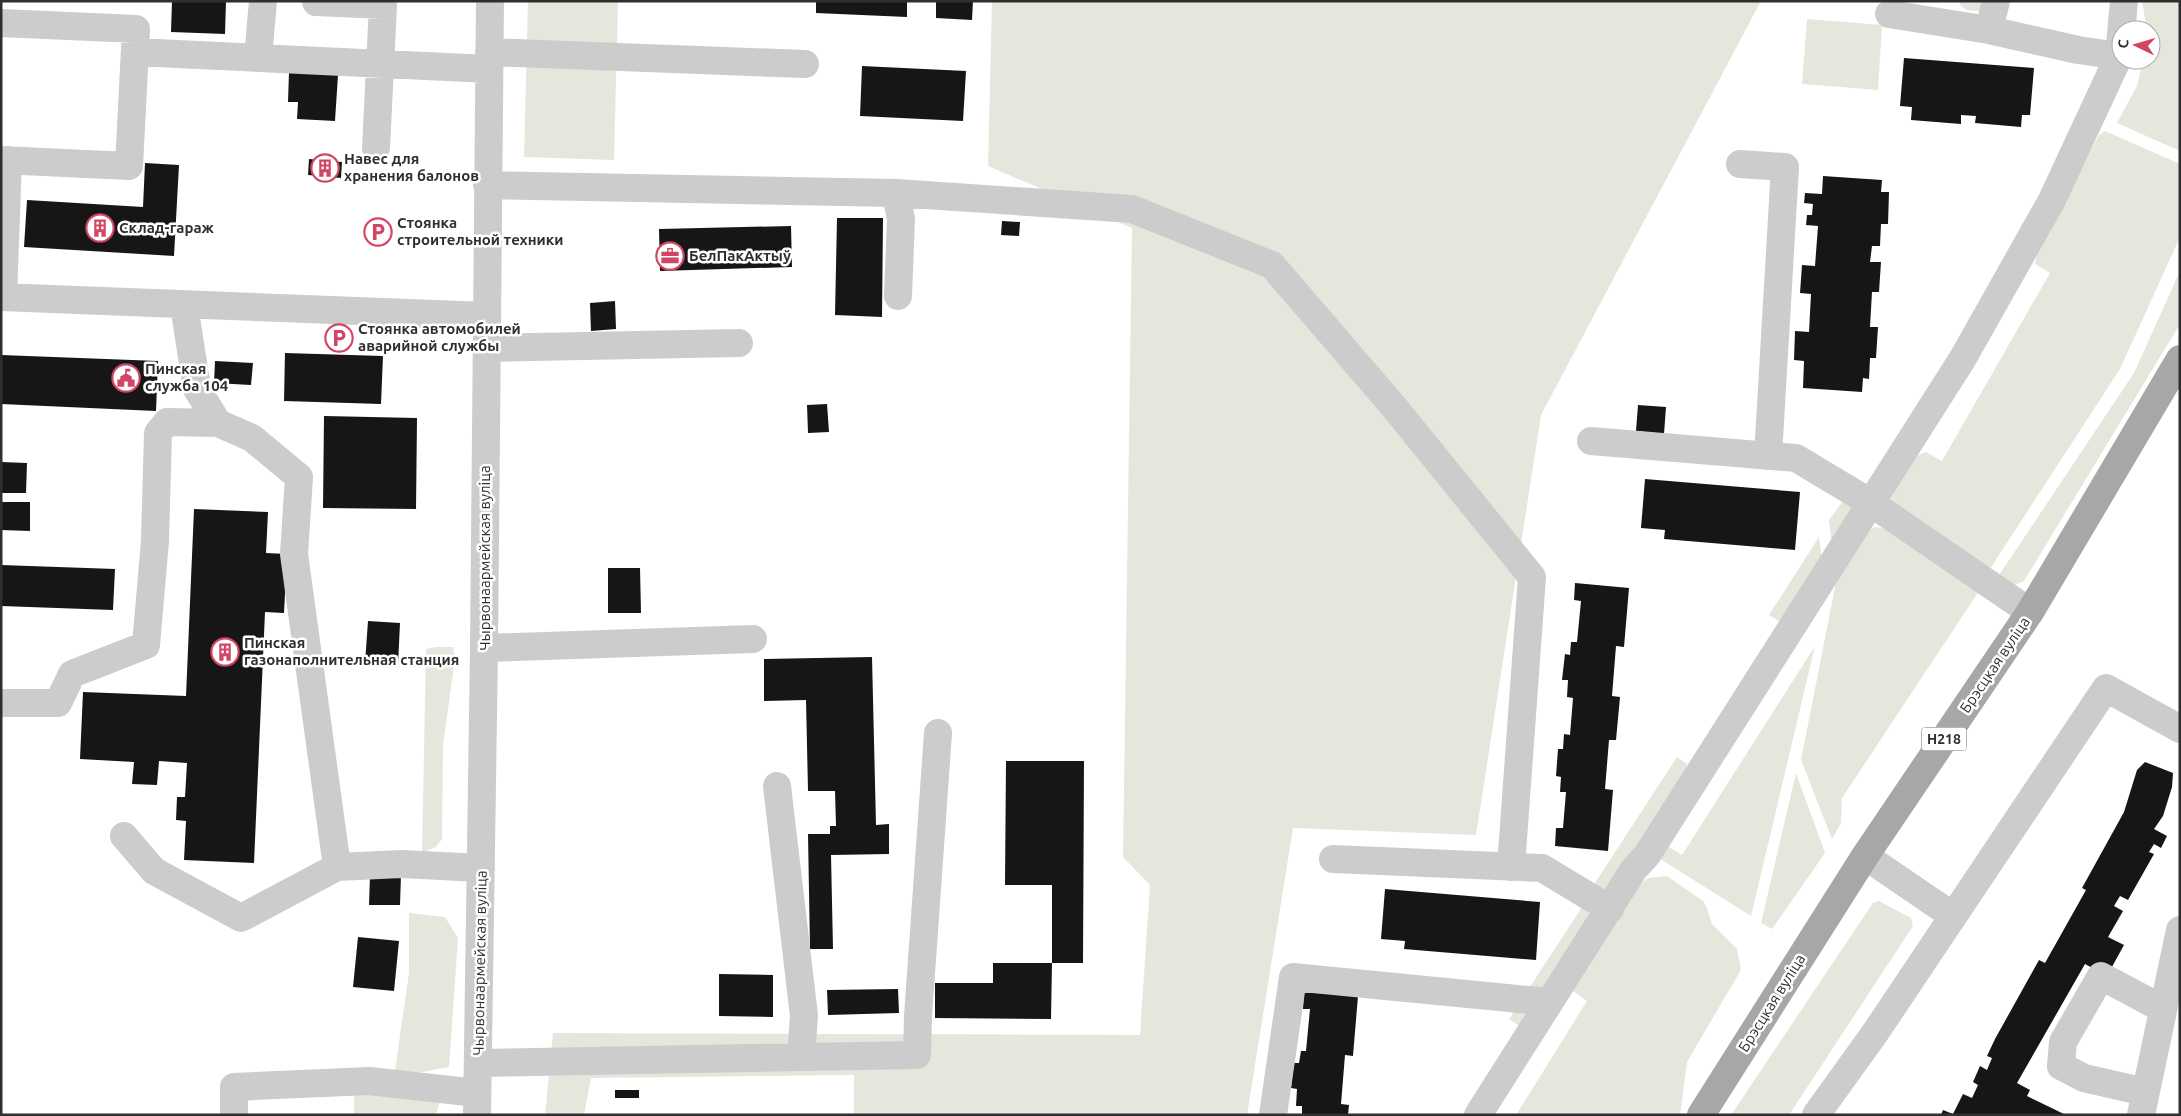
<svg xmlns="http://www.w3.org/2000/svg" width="2181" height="1116" font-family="Ubuntu,sans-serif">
  <rect width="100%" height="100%" fill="#fff"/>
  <!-- green -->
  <path fill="#e4e8dc" d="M 528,1 L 618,1 L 614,160 L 524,157 Z
    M 992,1 L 1761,1 L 1541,415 L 1476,835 L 1293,828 L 1247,1115 L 854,1115 L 854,1075 L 591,1078 L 584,1115 L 545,1115 L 553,1033 L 1140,1035 L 1150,885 L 1123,857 L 1132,228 L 988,166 Z
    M 1959,1 L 1986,1 L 1983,12 L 1967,10 L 1961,6 Z
    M 2142,1 L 2180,1 L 2180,151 L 2117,123 L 2137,86 L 2143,60 L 2151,60 L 2151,30 L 2147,30 Z
    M 1807,19 L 1882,25 L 1878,90 L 1802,84 Z
    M 2105,131 L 2180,164 L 2180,237 L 2120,369 L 1986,575 L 1888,501 L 1914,457 L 1926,452 L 1942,461 L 2050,273 L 2035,264 L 2037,253 L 2099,135 Z
    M 2180,271 L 2180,324 L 2024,581 L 2013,586 L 1995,581 L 2134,373 Z
    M 1845,498 L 1854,508 L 1832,547 L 1829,520 Z
    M 1875,527 L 1891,529 L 1981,588 L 1842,798 L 1841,823 L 1832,839 L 1801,760 L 1838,572 L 1865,533 Z
    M 1819,537 L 1822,561 L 1779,621 L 1769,615 Z
    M 1815,646 L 1751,916 L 1657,857 L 1669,847 L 1682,855 Z
    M 436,647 L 453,647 L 455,659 L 443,745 L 442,839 L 436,847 L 422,853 L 426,649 Z
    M 1677,757 L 1687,764 L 1683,781 L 1613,889 L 1603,891 L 1591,889 Z
    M 1796,773 L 1825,853 L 1772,929 L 1761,923 Z
    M 1667,876 L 1703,901 L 1707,908 L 1712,924 L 1737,949 L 1741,970 L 1687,1062 L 1680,1115 L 1516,1115 L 1587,1001 L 1573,991 L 1640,885 L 1648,878 Z
    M 1879,901 L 1911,918 L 1913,926 L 1789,1115 L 1731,1115 L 1873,903 Z
    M 1584,904 L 1589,914 L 1521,1027 L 1509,1019 Z
    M 409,913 L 445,917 L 458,938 L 449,1067 L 394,1077 L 409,973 Z
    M 354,1094 L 437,1098 L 439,1104 L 436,1115 L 354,1115 Z"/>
  <!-- building -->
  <path fill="#161616" d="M 172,1 L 226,1 L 225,34 L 171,32 Z
    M 816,1 L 907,1 L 907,17 L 816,13 Z
    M 936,1 L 973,1 L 972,20 L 936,18 Z
    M 1904,58 L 2034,68 L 2030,115 L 2022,115 L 2021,127 L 1975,123 L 1976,116 L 1961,115 L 1961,124 L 1911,120 L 1912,107 L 1900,106 Z
    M 862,66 L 966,71 L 963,121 L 860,116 Z
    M 289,72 L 338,75 L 335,121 L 297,119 L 298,102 L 288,102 Z
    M 309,159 L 342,162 L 341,178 L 308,175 Z
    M 145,163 L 179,165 L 174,256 L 24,247 L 27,200 L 143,207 Z
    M 1823,176 L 1882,180 L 1881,192 L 1889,192 L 1888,224 L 1881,224 L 1880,246 L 1872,246 L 1870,262 L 1881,262 L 1879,292 L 1872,292 L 1870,327 L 1878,327 L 1876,358 L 1870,358 L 1869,379 L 1863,378 L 1862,392 L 1803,388 L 1804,361 L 1794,360 L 1795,331 L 1809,332 L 1811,294 L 1800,293 L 1802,265 L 1815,266 L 1818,226 L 1806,225 L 1807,215 L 1812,215 L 1813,204 L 1804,203 L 1805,193 L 1822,194 Z
    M 837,218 L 883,218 L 882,317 L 835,315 Z
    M 1002,221 L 1020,222 L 1019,236 L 1001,235 Z
    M 791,226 L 792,267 L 660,271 L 659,229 Z
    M 615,301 L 616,329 L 591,331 L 590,303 Z
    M 285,353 L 383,356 L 381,404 L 284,401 Z
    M 1,355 L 158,361 L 156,411 L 1,404 Z
    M 215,361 L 253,363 L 251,385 L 214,383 Z
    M 827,404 L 829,432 L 808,433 L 807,405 Z
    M 1638,405 L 1666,407 L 1664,434 L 1636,431 Z
    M 324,416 L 417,418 L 416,509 L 323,508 Z
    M 1,462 L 27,463 L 26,493 L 1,493 Z
    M 1645,479 L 1800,492 L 1795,550 L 1664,539 L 1665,530 L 1641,528 Z
    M 1,502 L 30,502 L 30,531 L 1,530 Z
    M 194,509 L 268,512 L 266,553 L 287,554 L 284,613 L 265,612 L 254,863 L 184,860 L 186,821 L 176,820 L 177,797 L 185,797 L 187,763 L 159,761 L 157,785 L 132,784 L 134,762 L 80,759 L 83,692 L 186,696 Z
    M 1,565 L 115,569 L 113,610 L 1,606 Z
    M 608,568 L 640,568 L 641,613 L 608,613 Z
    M 1575,583 L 1629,588 L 1624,647 L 1616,646 L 1612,696 L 1620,697 L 1616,740 L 1609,740 L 1605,789 L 1613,790 L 1608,851 L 1555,846 L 1556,828 L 1563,828 L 1566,792 L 1560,792 L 1561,777 L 1556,776 L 1558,749 L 1563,749 L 1564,734 L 1570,735 L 1573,698 L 1567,697 L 1568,680 L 1562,680 L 1565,654 L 1570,655 L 1571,642 L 1577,642 L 1581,601 L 1574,600 Z
    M 368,621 L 400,623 L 398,665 L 365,663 Z
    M 872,657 L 876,825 L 889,824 L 889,854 L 831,855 L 833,949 L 810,949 L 808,834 L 830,834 L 830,826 L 836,826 L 835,791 L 808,791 L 806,700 L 764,701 L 764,659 Z
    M 1006,761 L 1084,761 L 1083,963 L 1052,963 L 1052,885 L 1005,885 Z
    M 2145,762 L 2173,773 L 2172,787 L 2163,816 L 2154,829 L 2167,836 L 2161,848 L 2154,844 L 2149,852 L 2154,854 L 2128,900 L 2120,896 L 2114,906 L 2123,911 L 2108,937 L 2124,945 L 2107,976 L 2085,964 L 2017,1083 L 2030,1090 L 2027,1096 L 2066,1115 L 1941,1115 L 1943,1110 L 1953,1114 L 1963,1094 L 1972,1098 L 1978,1085 L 1973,1082 L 1980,1066 L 1987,1070 L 1992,1058 L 1987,1056 L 1995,1039 L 2039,960 L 2045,963 L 2086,890 L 2082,888 L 2124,812 L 2137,770 Z
    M 370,875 L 401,875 L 400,905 L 369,905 Z
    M 1385,889 L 1540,902 L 1536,960 L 1404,949 L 1405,941 L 1381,939 Z
    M 358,937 L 399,941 L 394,991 L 353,987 Z
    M 993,963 L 1052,963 L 1051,1019 L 935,1018 L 935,983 L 993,983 Z
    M 719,974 L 773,975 L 773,1017 L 719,1016 Z
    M 898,989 L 899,1013 L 828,1015 L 827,990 Z
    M 1304,992 L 1358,996 L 1353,1056 L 1345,1055 L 1341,1104 L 1349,1105 L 1348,1115 L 1302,1115 L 1302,1106 L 1296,1106 L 1297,1089 L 1291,1088 L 1294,1063 L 1299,1063 L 1301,1051 L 1306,1051 L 1310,1009 L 1303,1009 Z
    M 615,1090 L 639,1090 L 639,1098 L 615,1098 Z"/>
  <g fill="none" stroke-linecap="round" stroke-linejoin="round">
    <!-- minor -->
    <path stroke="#ccc" stroke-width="28" d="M 1996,1 L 1989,30 L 2078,50 L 2119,56
      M 316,2 L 383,5 L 376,148
      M 1889,14 L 1989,30
      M 1,23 L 136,29 L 129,166 L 1,160
      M 135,52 L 488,69
      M 489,52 L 805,64
      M 258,58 L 263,1
      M 1740,164 L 1785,167 L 1768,456
      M 487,185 L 896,193 L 1132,209 L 1272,265 L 1394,407 L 1532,577 L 1511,867
      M 896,193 L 901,219 L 898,296
      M 1,297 L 487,316
      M 3,297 L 8,160
      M 184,305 L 197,389 L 218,423 L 252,438 L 299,477 L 294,554 L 337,867
      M 486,348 L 739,343
      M 1591,441 L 1796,458 L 1871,503 L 2030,612
      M 484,648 L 753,639
      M 1,703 L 58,703 L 72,674 L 146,645 L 155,541 L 158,433 L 167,422 L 218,423
      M 777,786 L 804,1016 L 801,1057
      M 124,836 L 154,871 L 241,918 L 337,867 L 401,864 L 481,868
      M 1865,856 L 1953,916
      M 1333,859 L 1542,868 L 1610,909
      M 478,1063 L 917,1055 L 918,1016 L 938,733
      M 2145,1092 L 2084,1078 L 2061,1066 L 2063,1042 L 2101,976 L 2163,1009
      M 234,1115 L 234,1087 L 369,1081 L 477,1093
      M 477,1115 L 484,648 L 490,1
      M 1273,1115 L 1293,977 L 1549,1002
      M 1478,1115 L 1634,869 L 1647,855 L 1963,358 L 2052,200 L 2119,56 L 2124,1
      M 1816,1115 L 1875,1033 L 2106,688 L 2180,729
      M 2141,1115 L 2180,930"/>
    <!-- major -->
    <path stroke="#a7a7a7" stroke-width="28" d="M 1701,1115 L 1865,856 L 2030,612 L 2180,359"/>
  </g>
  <!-- icons -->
  <defs>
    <g id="building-ring" transform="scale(1.4375)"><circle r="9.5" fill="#fff" stroke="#d34564" stroke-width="1.5"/><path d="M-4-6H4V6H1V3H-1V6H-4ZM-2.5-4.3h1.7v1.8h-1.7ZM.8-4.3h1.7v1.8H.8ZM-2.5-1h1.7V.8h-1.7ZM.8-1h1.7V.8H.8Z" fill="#d34564"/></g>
    <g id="parking-ring" transform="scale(1.4375)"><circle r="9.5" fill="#fff" stroke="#d34564" stroke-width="1.5"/><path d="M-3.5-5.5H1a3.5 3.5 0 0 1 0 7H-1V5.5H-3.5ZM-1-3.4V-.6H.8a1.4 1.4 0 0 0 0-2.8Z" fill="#d34564"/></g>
    <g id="office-ring" transform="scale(1.4375)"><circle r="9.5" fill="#fff" stroke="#d34564" stroke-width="1.5"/><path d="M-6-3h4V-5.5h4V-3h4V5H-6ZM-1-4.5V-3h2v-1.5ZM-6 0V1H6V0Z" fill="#d34564"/></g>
    <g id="civic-ring" transform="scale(1.4375)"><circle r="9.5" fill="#fff" stroke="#d34564" stroke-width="1.5"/><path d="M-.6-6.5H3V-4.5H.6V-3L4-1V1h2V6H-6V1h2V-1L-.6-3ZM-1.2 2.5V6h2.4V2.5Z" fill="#d34564"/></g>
  </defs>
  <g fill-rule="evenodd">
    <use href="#building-ring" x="325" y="168"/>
    <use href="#building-ring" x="100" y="228"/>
    <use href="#parking-ring" x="378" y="232"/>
    <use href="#office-ring" x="670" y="256"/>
    <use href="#parking-ring" x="339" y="338"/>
    <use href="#civic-ring" x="126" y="378"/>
    <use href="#building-ring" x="225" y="652"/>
  </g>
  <g text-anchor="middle" stroke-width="5" stroke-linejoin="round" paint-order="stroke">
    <!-- shield labels -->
    <rect fill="#fff" stroke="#6d6d6d" stroke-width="1" x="1921.5" y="727.5" width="45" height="23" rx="4"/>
    <g font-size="14" font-weight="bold" fill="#2f2f2f">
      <text x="1944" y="744">Н218</text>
    </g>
    <!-- poi labels -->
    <g font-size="15" font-weight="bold" fill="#2f2f2f" stroke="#fff" text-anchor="start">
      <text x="344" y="164">Навес для<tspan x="344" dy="17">хранения балонов</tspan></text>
      <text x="397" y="228">Стоянка<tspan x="397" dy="17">строительной техники</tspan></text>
      <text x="119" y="233">Склад-гараж</text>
      <text x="689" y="261">БелПакАктыў</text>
      <text x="358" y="334">Стоянка автомобилей<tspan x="358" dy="17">аварийной службы</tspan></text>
      <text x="145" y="374">Пинская<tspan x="145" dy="17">служба 104</tspan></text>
      <text x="244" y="648">Пинская<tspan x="244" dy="17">газонаполнительная станция</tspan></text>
    </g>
    <!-- street labels -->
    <g font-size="15" fill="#2f2f2f" stroke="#fff">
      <text transform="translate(485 558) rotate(-90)" y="5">Чырвонаармейская вуліца</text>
      <text transform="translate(1995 665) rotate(-56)" y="5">Брэсцкая вуліца</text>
      <text transform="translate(480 963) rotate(-89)" y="5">Чырвонаармейская вуліца</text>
      <text transform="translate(1772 1003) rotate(-58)" y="5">Брэсцкая вуліца</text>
    </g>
  </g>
  <!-- border -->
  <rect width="2181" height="1116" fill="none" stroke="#2f2f2f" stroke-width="5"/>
  <!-- north arrow -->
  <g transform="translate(2136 45) rotate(275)"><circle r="24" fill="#ffffff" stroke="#acacac"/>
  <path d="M0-4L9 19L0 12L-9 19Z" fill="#d34564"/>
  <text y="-8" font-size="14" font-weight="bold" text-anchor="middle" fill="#2f2f2f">С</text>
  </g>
</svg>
